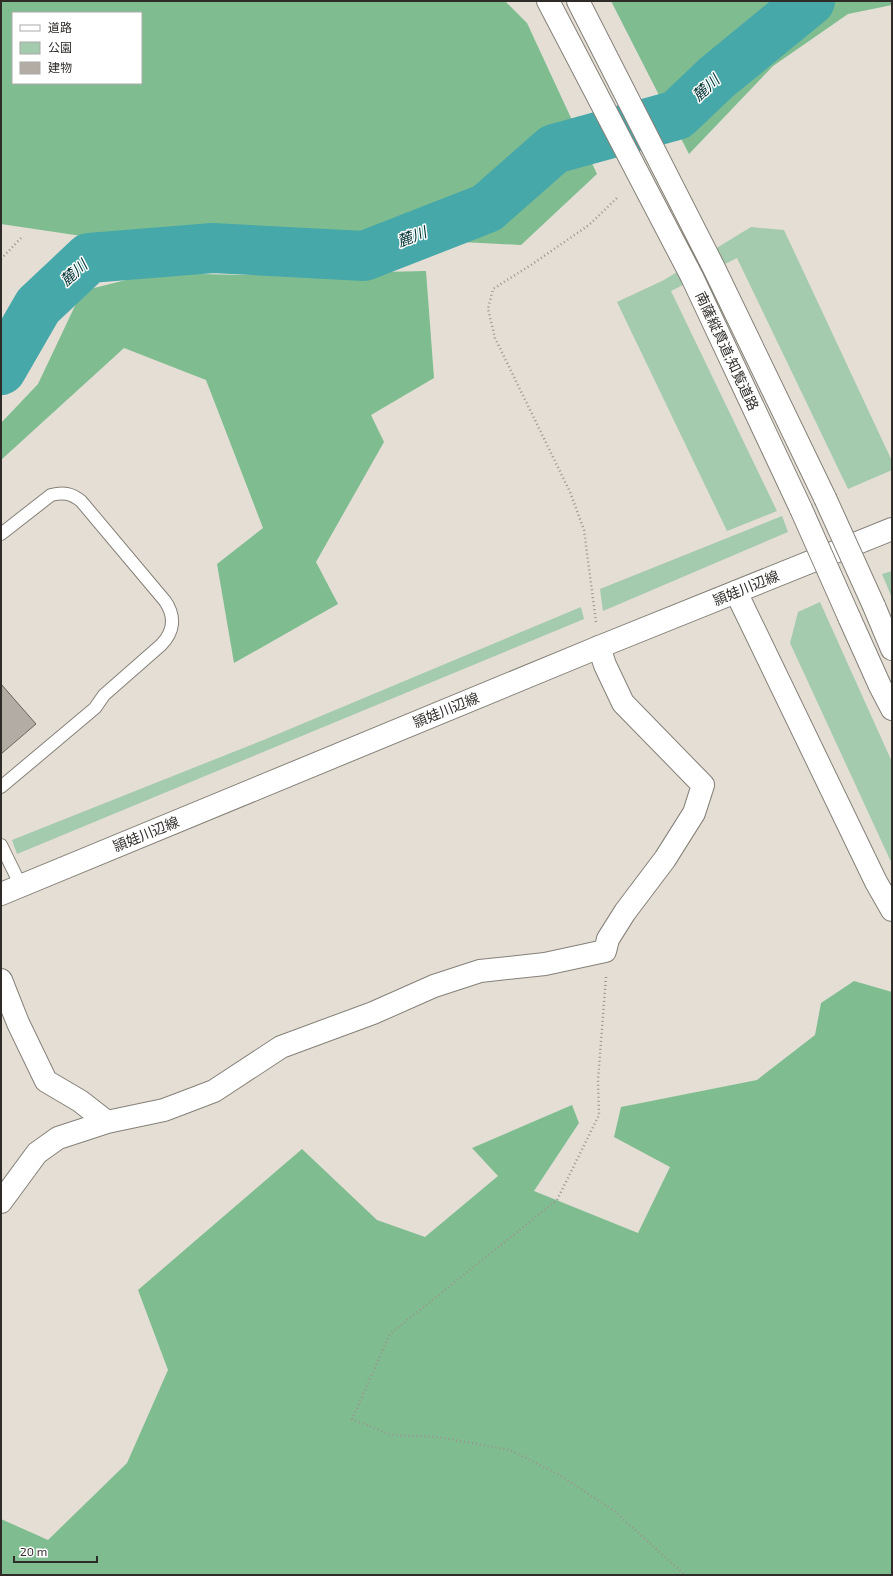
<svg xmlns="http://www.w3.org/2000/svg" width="893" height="1576" font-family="'Exo 2','Noto Sans JP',sans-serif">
  <rect width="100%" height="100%" fill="#e4ded5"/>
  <!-- green -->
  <path fill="#a4cbae" d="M 751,227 L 784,230 L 892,461 L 892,470 L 848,489 L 737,258 L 671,291 L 777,511 L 727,531 L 617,302 L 664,280 Z
    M 782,516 L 788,532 L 603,611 L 600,589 Z
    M 892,571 L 892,598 L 882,574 Z
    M 820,602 L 892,762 L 892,864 L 790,643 L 798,612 Z
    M 581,607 L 584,619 L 17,854 L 12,840 L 266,739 Z"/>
  <!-- forest -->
  <path fill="#7fbd91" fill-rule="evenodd" d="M 1,1 L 505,1 L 527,23 L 597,174 L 521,245 L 365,237 L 95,238 L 1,224 ZM 13,13 L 141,13 L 141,83 L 13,83 Z
    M 611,1 L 892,1 L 892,5 L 848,14 L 773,66 L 689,154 Z
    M 426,271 L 434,378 L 371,415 L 384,442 L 316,562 L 338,604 L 234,663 L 217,564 L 263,528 L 206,380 L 124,348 L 1,460 L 1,423 L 38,384 L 82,291 L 154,273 L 245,275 Z
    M 854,981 L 892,992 L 892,1575 L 1,1575 L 1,1519 L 48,1540 L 127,1463 L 168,1370 L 138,1290 L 302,1149 L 377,1220 L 425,1237 L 498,1176 L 472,1148 L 572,1105 L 579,1123 L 534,1191 L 638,1233 L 670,1167 L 614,1137 L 621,1107 L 757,1080 L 815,1035 L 821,1003 Z"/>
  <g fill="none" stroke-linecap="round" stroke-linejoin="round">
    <!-- river -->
    <path stroke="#47a8aa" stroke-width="50" d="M 1,370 L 38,306 L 89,258 L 213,248 L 364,256 L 487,208 L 554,149 L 677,115 L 717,77 L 810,1"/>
  </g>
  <!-- building -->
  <path fill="#b2aca4" stroke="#69655d" d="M 1,684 L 36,724 L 1,754 Z"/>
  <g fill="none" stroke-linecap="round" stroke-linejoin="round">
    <!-- service casing -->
    <g stroke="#858078" stroke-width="14">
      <path id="service" d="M 1,534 L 51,495 C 63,492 71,493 81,501 L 165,601 C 176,617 174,632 161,645 L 104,695 L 95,708 L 1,787
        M 1,845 L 21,886"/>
    </g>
    <!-- minor casing -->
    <g stroke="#858078" stroke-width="24">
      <path id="minor" d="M 1,980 L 18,1023 L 46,1081 L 80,1101 L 107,1122
        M 1,1202 L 37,1153 L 58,1138 L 107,1122 L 164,1110 L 214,1091 L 281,1047 L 373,1013 L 434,986 L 480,971 L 545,964 L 605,951 L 608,939 L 625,912 L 665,859 L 694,813 L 703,785 L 623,703 L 605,665 L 599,647"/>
    </g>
    <!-- primary casing -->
    <g stroke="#858078" stroke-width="24">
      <path id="primary" d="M 1,894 L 599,647 L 892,529"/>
    </g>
    <!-- motorway casing -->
    <g stroke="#858078" stroke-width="24">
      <path id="motorway" d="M 548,1 L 692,277 L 801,509
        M 578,1 L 713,266 L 825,498
        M 736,592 L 876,882 L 892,910
        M 874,606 L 892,649
        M 849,617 L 880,686 L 892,709"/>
    </g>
    <!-- path -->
    <path stroke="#9a958f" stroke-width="2.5" stroke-dasharray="1 3" stroke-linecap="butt" d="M 1,259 L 21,238
      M 596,622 L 584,530 L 570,492 L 495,338 L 488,309 L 493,289 L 531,265 L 589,225 L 617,198
      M 606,977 L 598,1080 L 599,1115 L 557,1200 L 390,1334 L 352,1419 L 391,1435 L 438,1437 L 510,1450 L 558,1474 L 613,1510 L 685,1575"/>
    <!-- service -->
    <use href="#service" stroke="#fff" stroke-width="12"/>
    <!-- minor -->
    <use href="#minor" stroke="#fff" stroke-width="22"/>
    <!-- primary -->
    <use href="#primary" stroke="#fff" stroke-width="22"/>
    <!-- motorway -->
    <use href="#motorway" stroke="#fff" stroke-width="22"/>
    <!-- motorway-bridge casing -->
    <g stroke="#858078" stroke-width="24" stroke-linecap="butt">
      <path id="motorway-bridge" d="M 825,498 L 874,606
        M 801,509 L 849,617"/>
    </g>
    <!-- motorway-bridge -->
    <use href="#motorway-bridge" stroke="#fff" stroke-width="22"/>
  </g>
  <g text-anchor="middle" stroke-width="3" stroke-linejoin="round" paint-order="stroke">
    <!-- street labels -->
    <g font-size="14" fill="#2e2b28" stroke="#fff">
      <text transform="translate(727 351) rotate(65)" y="5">南薩縦貫道;知覧道路</text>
      <text transform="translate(746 588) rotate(-22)" y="5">頴娃川辺線</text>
      <text transform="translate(446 710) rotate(-22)" y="5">頴娃川辺線</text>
      <text transform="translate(146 834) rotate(-22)" y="5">頴娃川辺線</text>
    </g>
    <!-- water labels -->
    <g font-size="15" font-style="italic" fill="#013233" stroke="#fff">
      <text transform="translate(706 88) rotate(-43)" y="5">麓川</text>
      <text transform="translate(412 237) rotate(-21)" y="5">麓川</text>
      <text transform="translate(74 273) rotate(-42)" y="5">麓川</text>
    </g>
  </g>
  <!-- border -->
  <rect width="893" height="1576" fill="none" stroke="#2e2b28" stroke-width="4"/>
  <!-- legend -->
  <rect x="12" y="12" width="130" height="72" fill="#ffffff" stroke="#abaaa9"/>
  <rect x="20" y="25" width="20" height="6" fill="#ffffff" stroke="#abaaa9"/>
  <text x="48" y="32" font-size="12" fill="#2e2b28">道路</text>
  <rect x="20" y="42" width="20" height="12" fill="#a4cbae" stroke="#abaaa9"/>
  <text x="48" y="52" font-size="12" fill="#2e2b28">公園</text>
  <rect x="20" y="62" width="20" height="12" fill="#b2aca4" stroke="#abaaa9"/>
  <text x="48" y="72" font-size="12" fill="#2e2b28">建物</text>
  <!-- scale -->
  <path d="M14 1556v6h83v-6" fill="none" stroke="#2e2b28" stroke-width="2"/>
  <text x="20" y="1556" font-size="12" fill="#2e2b28" stroke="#ffffff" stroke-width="3" paint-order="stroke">20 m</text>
</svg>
